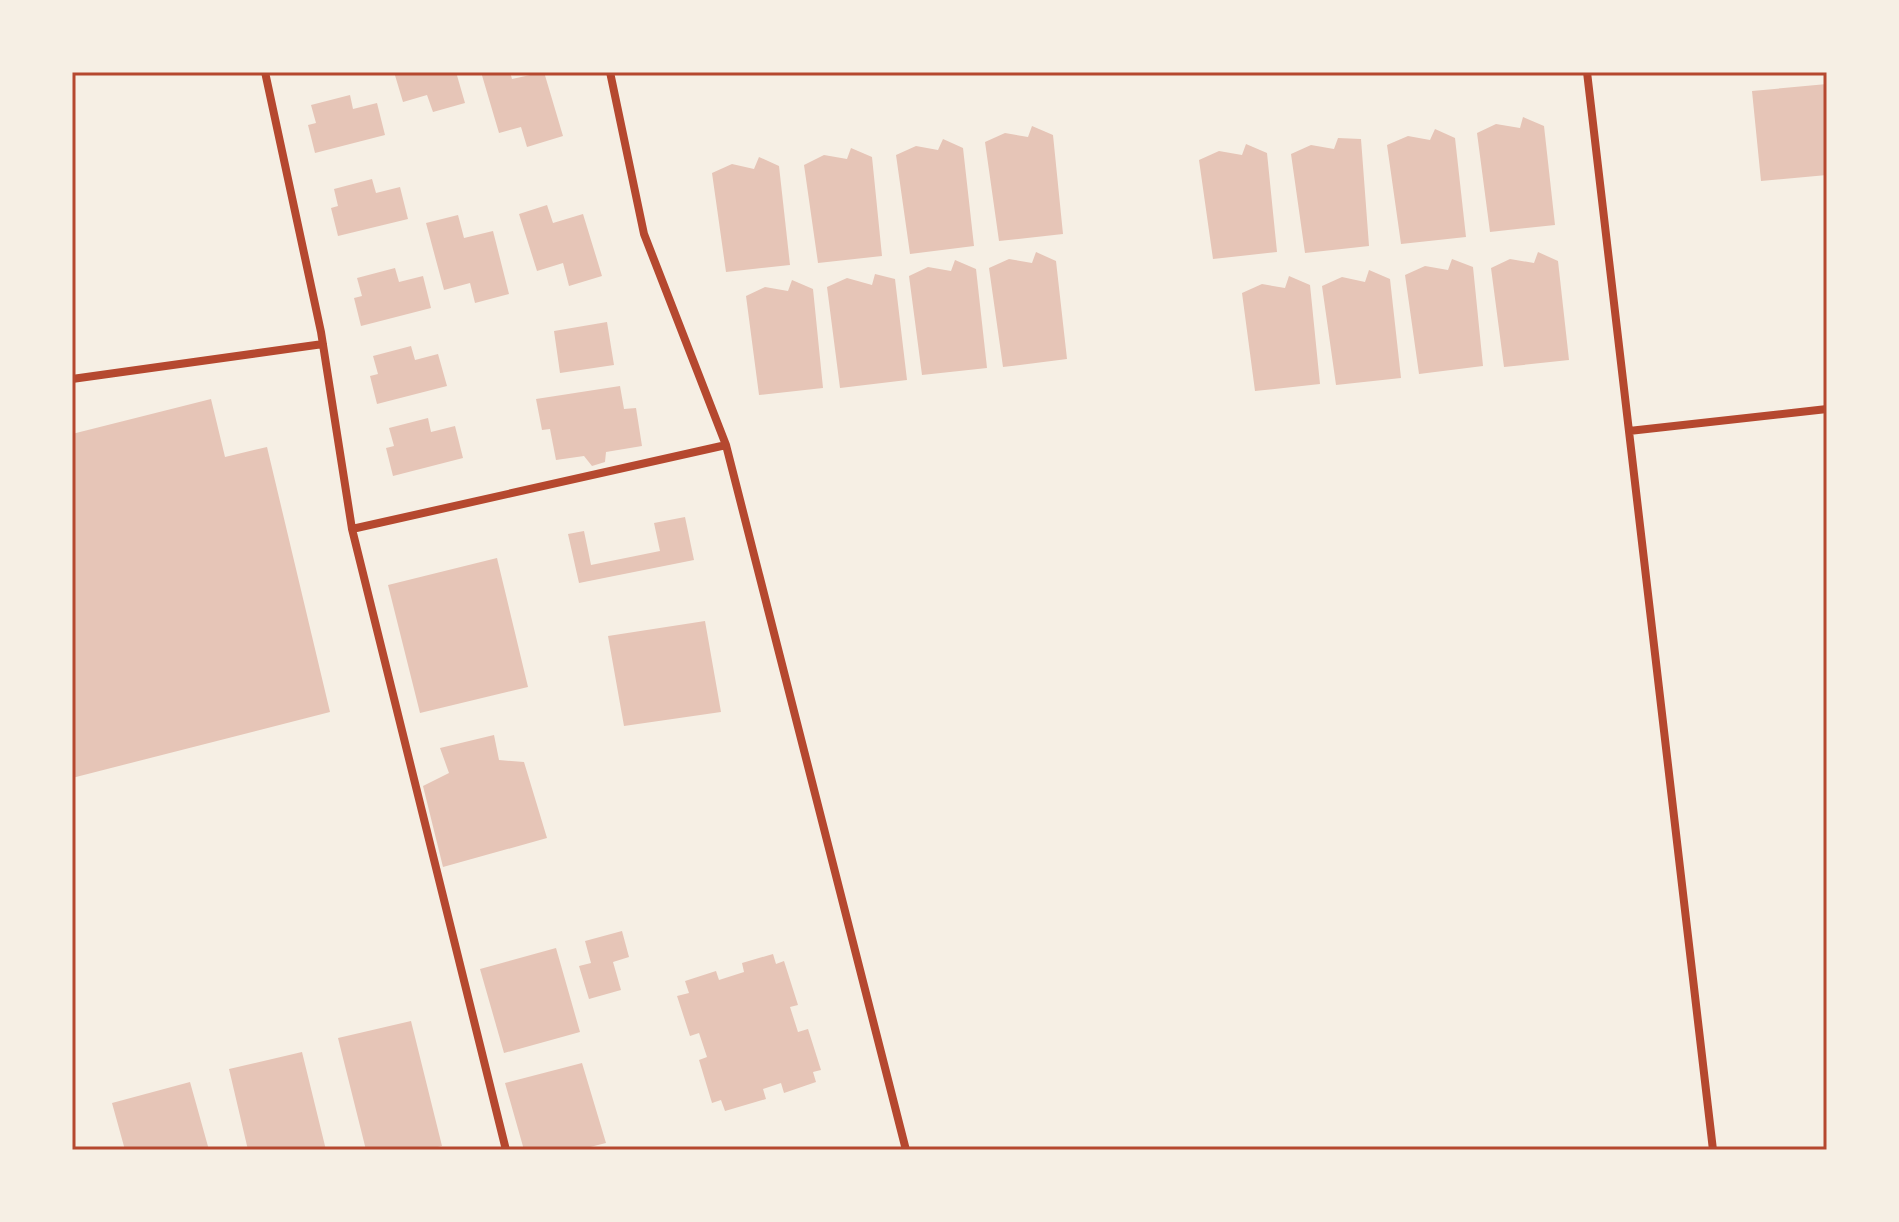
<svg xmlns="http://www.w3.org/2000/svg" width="1899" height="1222" font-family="'Noto Sans',sans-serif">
  <rect width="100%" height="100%" fill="#f6efe4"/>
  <!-- building -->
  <path fill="#e6c5b7" d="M 394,72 L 456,72 L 465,103 L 433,112 L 427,95 L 403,102 Z
    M 481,72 L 510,72 L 512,79 L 544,72 L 563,136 L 527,147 L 521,127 L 499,133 Z
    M 1827,84 L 1827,175 L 1761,181 L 1752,91 Z
    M 350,95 L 353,109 L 377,103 L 385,135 L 315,153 L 308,125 L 316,123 L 311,105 Z
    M 1523,117 L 1544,126 L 1555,225 L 1490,232 L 1477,133 L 1496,124 L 1520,128 Z
    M 1032,126 L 1053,135 L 1063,234 L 999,241 L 985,142 L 1005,133 L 1028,137 Z
    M 1435,129 L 1455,138 L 1466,237 L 1401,244 L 1387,145 L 1408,136 L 1430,140 Z
    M 1338,138 L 1361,139 L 1369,246 L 1305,253 L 1291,154 L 1311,145 L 1334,149 Z
    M 943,139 L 963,148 L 974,246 L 910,254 L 896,155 L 916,146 L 938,150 Z
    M 1246,144 L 1267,153 L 1277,252 L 1213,259 L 1199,160 L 1219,151 L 1242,155 Z
    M 851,148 L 872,157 L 882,256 L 818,263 L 804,165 L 824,155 L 847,159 Z
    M 759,157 L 779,166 L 790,265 L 726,272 L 712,173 L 732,164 L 754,169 Z
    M 372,179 L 376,193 L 400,187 L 408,219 L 338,236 L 331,208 L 338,206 L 334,189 Z
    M 547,205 L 553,223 L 583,214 L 602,276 L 569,286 L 563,263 L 537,271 L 519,214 Z
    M 458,215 L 464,238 L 493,231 L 509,294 L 475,303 L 470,283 L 444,290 L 426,223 Z
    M 1036,252 L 1056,261 L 1067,359 L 1003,367 L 989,268 L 1009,259 L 1032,263 Z
    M 1538,252 L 1558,261 L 1569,360 L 1504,367 L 1491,268 L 1510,259 L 1534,263 Z
    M 1452,259 L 1473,267 L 1483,366 L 1419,374 L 1405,275 L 1425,266 L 1448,270 Z
    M 955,260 L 976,269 L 987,368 L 922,375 L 909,276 L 928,267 L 951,271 Z
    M 395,268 L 399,282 L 423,276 L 431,308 L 361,326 L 354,298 L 362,296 L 357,278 Z
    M 1369,270 L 1390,279 L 1401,378 L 1336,385 L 1322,286 L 1342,277 L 1365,282 Z
    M 875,274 L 895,279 L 907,380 L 840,388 L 827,287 L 847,278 L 872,285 Z
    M 1289,276 L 1310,285 L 1320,384 L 1255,391 L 1242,293 L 1262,284 L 1285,288 Z
    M 792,280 L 813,289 L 823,388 L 759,395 L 746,296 L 765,287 L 788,291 Z
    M 607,322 L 614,365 L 560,373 L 554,331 Z
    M 411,346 L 415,360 L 438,354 L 447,386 L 377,404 L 370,376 L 378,374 L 373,356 Z
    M 620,386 L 624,409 L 636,408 L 642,446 L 606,452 L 605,462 L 592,466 L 584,456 L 556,460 L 550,429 L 542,430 L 536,399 Z
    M 211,399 L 225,457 L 267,447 L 330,712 L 72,778 L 72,434 Z
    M 428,418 L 431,432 L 455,426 L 463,458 L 393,476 L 386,448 L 394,446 L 389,428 Z
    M 685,517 L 694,560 L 579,583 L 568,534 L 584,531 L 591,565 L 660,551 L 654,523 Z
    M 497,558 L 528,687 L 420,713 L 388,585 Z
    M 705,621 L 721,712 L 624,726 L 608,636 Z
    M 494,735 L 499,760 L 524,762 L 547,838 L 443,867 L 423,786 L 449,773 L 440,748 Z
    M 622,931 L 629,957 L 613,962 L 621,990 L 589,999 L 579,966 L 591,963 L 585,941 Z
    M 556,948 L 580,1032 L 504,1053 L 480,969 Z
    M 773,954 L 776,964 L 784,961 L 798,1005 L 790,1007 L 798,1032 L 808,1029 L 821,1070 L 813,1072 L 816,1082 L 784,1093 L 781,1083 L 763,1089 L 766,1099 L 725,1111 L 721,1100 L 712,1103 L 699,1060 L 707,1057 L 699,1033 L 690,1036 L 677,996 L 689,993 L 685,981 L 716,971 L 719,980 L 744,972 L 742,963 Z
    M 411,1021 L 442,1146 L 425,1150 L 366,1150 L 338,1038 Z
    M 302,1052 L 326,1150 L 248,1150 L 229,1069 Z
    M 582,1063 L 606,1143 L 578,1150 L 524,1150 L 505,1083 Z
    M 190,1082 L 209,1150 L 125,1150 L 112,1103 Z"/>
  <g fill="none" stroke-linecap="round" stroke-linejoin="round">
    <!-- minor -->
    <path stroke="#b5482f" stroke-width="8" d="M 265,72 L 321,332 L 352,529 L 506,1150
      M 610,72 L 644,234 L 726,445 L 906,1150
      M 1587,72 L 1713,1150
      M 72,379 L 323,344
      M 1629,431 L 1827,409
      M 352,529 L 726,445"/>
  </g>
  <!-- border -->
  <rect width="1899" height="1222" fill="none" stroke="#f6efe4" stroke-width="148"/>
  <rect x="74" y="74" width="1751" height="1074" fill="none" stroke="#b5482f" stroke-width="3"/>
</svg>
